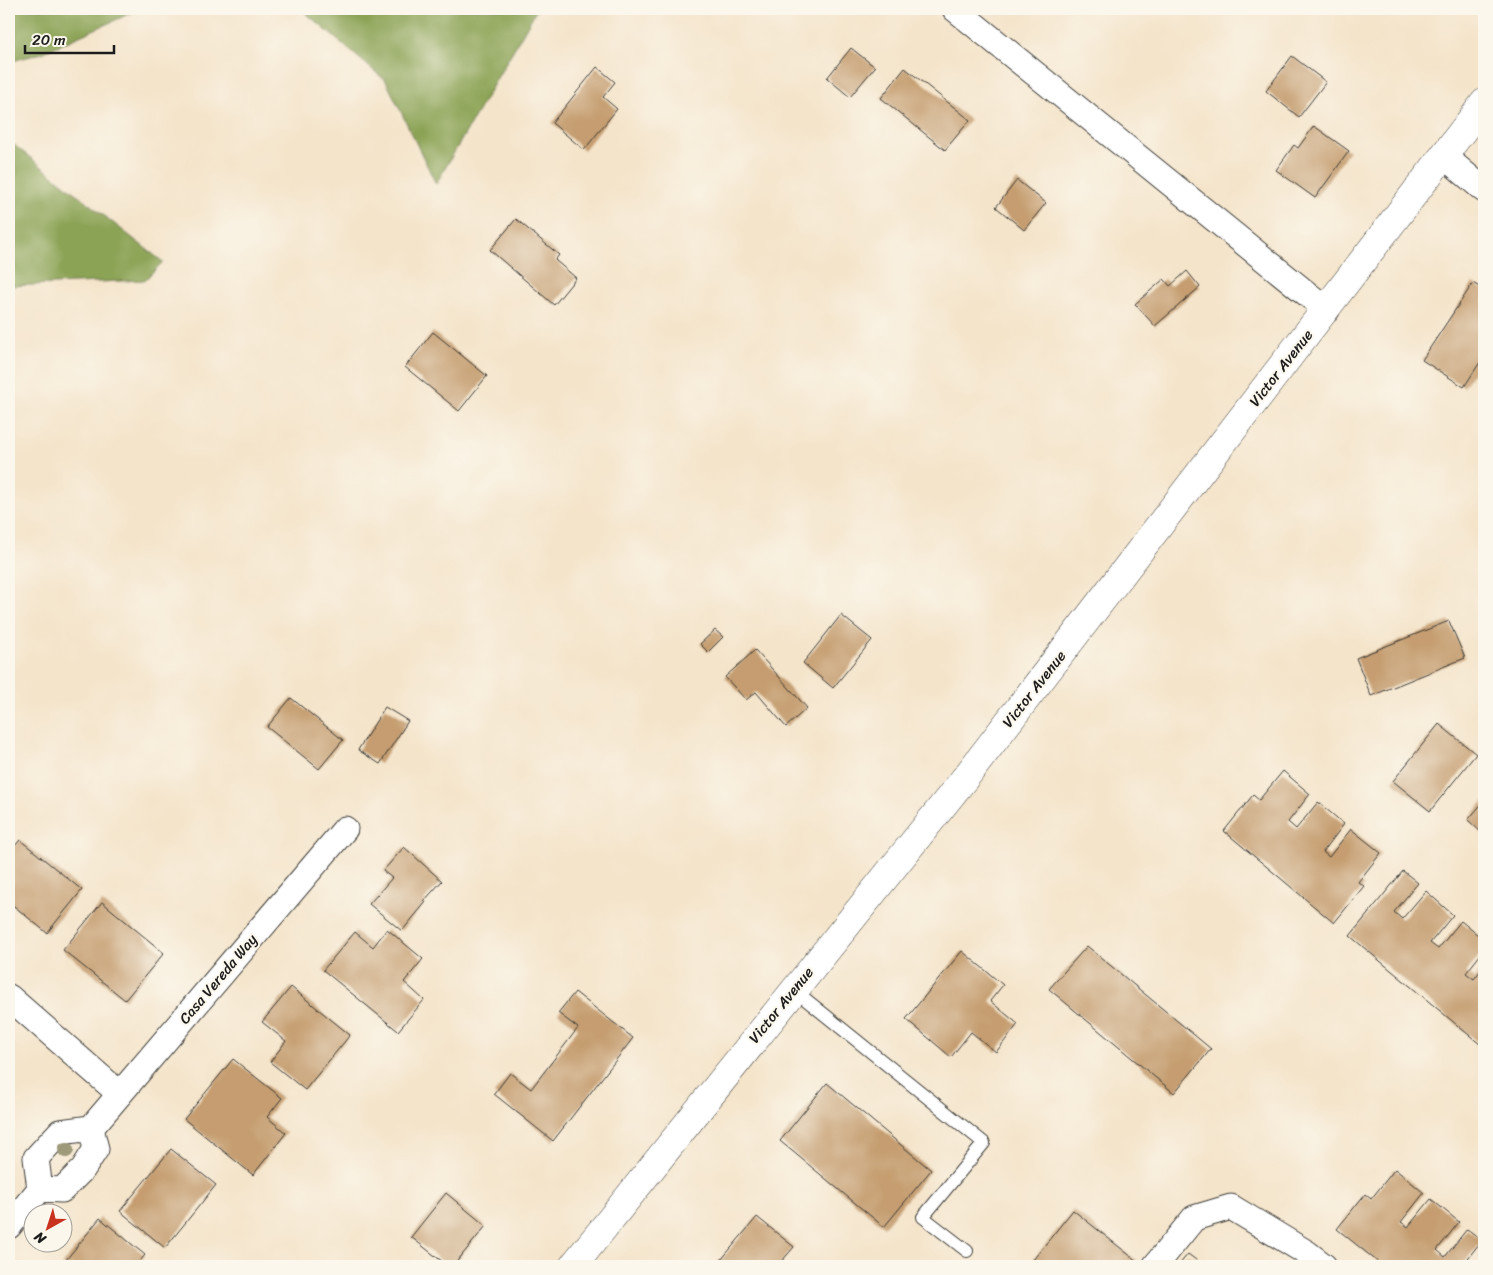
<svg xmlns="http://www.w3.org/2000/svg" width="1493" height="1275" font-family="Sriracha,sans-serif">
  <rect width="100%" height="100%" fill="#fbf7ec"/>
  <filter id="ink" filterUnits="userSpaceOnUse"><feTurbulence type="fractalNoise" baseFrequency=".02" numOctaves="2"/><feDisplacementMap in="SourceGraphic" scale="10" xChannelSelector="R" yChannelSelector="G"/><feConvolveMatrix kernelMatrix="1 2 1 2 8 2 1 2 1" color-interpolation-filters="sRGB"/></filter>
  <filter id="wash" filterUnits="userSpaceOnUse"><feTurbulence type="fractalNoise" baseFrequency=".0096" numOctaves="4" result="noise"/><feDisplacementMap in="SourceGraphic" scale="20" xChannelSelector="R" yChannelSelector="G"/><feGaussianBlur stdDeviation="1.12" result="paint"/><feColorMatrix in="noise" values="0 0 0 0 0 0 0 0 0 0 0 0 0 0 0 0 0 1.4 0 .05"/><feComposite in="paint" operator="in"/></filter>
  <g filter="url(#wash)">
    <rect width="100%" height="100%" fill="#f4e4ca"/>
    <!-- forest -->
    <path fill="#8ba354" stroke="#546038" d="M 9,9 L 140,9 L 42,53 L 9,62 Z
      M 301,9 L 537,9 L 436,184 L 386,81 Z
      M 9,141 L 163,262 L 145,280 L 9,286 Z"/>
    <g id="blocks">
      <!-- building -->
      <path fill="#c59d6f" d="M 851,48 L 875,67 L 850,97 L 827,78 Z
        M 1292,56 L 1326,82 L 1299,117 L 1266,91 Z
        M 597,67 L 615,82 L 603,97 L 617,109 L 584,150 L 552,123 Z
        M 905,68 L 970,120 L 945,150 L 881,98 Z
        M 1314,126 L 1349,151 L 1315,198 L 1276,170 L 1294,145 L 1298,148 Z
        M 1017,180 L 1046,203 L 1024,230 L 996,207 Z
        M 516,219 L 559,255 L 555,260 L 576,278 L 554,305 L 490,250 Z
        M 1187,271 L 1200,287 L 1155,326 L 1135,304 L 1164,279 L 1170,286 Z
        M 1473,283 L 1484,290 L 1484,356 L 1464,387 L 1422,360 Z
        M 433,332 L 487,376 L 459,411 L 405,367 Z
        M 841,615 L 872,640 L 833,688 L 803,663 Z
        M 1449,621 L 1465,658 L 1371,696 L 1356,658 Z
        M 715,630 L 723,637 L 708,652 L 700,644 Z
        M 755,650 L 807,708 L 786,727 L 756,692 L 746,700 L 725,677 Z
        M 291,698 L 343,740 L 319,769 L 267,727 Z
        M 385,707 L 408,721 L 380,764 L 358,750 Z
        M 1439,724 L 1476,754 L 1430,811 L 1393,781 Z
        M 1283,771 L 1310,794 L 1288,822 L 1296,829 L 1318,802 L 1344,824 L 1323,852 L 1329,857 L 1351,829 L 1381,853 L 1358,882 L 1364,886 L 1334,923 L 1224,831 L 1253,795 L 1259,800 Z
        M 1484,801 L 1484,835 L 1468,820 Z
        M 20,840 L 82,890 L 47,933 L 9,902 L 9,853 Z
        M 404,847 L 442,881 L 424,901 L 426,902 L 402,931 L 369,904 L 392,878 L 383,871 Z
        M 1403,871 L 1418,883 L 1394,912 L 1402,919 L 1426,891 L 1453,915 L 1430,943 L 1438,949 L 1461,921 L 1484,940 L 1484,950 L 1466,973 L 1474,979 L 1484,966 L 1484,1040 L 1481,1045 L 1350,936 Z
        M 102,902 L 164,953 L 125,1000 L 63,950 Z
        M 387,929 L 423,959 L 404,982 L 424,1000 L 398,1031 L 323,970 L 355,932 L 373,947 Z
        M 1087,946 L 1211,1049 L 1174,1093 L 1049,989 Z
        M 962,951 L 1003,985 L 990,1001 L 1018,1024 L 996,1052 L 971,1032 L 951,1057 L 906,1019 Z
        M 291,987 L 350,1035 L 305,1090 L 270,1062 L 286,1041 L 262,1022 Z
        M 575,992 L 633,1038 L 553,1141 L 494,1094 L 510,1073 L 531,1089 L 578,1028 L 558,1013 Z
        M 233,1059 L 282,1098 L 267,1117 L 286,1133 L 253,1175 L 184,1119 Z
        M 827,1083 L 931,1170 L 884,1227 L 780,1141 Z
        M 171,1149 L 216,1185 L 165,1248 L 120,1211 Z
        M 1395,1169 L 1424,1193 L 1401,1222 L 1408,1227 L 1431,1199 L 1459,1222 L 1437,1250 L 1445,1257 L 1467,1229 L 1482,1240 L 1462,1266 L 1383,1266 L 1337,1229 L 1365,1194 L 1371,1199 Z
        M 446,1193 L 486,1226 L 453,1266 L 448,1266 L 411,1237 Z
        M 1073,1210 L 1138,1262 L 1134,1266 L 1028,1266 Z
        M 757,1217 L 794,1247 L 781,1262 L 786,1266 L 716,1266 Z
        M 100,1218 L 145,1255 L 136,1266 L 61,1266 Z
        M 1188,1254 L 1204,1266 L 1178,1266 Z"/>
    </g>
  </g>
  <g filter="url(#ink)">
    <use href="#blocks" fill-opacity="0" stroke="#3c3a36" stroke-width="1"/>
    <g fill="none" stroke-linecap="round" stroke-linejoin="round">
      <!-- service casing -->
      <g stroke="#3c3a36" stroke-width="14">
        <path id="service" d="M 794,990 L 984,1143 L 923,1217 L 967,1251"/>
      </g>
      <!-- minor casing -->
      <g stroke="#3c3a36" stroke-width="27">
        <path id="minor" d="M 955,9 L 1327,310
          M 1444,156 L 1484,190
          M 9,997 L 120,1094
          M 40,1189 L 62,1190 L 83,1169 L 96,1149 L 91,1128
          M 9,1226 L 40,1189 L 36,1158 L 60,1132 L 91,1128 L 345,829
          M 1155,1266 L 1194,1218 L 1231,1207 L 1307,1253 L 1324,1266"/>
      </g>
      <!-- secondary casing -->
      <g stroke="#3c3a36" stroke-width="29">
        <path id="secondary" d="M 573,1266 L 969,773 L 1484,103"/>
      </g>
      <!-- service -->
      <use href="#service" stroke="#fff" stroke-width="12"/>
      <!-- minor -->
      <use href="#minor" stroke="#fff" stroke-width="25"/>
      <!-- secondary -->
      <use href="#secondary" stroke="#fff" stroke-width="28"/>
    </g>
    <!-- trees -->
    <circle fill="#9e9979" cx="66" cy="1150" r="8"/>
  </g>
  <g text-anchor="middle" stroke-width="4" stroke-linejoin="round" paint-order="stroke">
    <!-- street labels -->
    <g font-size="15" fill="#1c1c1c" stroke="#fbf7ec">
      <text transform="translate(1281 368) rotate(-52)" y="5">Victor Avenue</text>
      <text transform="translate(1034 689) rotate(-52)" y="5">Victor Avenue</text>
      <text transform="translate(218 979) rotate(-50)" y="5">Casa Vereda Way</text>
      <text transform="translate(781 1005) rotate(-51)" y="5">Victor Avenue</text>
    </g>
  </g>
  <!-- margin -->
  <rect width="1493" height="1275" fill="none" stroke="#fbf7ec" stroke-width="30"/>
  <!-- north arrow -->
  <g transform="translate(48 1228) rotate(219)"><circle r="24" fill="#fbf7ec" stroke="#a29f99"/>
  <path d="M0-4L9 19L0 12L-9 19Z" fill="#c8321e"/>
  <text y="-8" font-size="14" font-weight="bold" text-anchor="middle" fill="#1c1c1c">N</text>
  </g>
  <!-- scale -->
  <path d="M25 45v8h89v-8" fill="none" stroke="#1c1c1c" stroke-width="2.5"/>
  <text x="32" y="45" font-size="15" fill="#1c1c1c" stroke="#fbf7ec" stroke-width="4" paint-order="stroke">20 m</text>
</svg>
